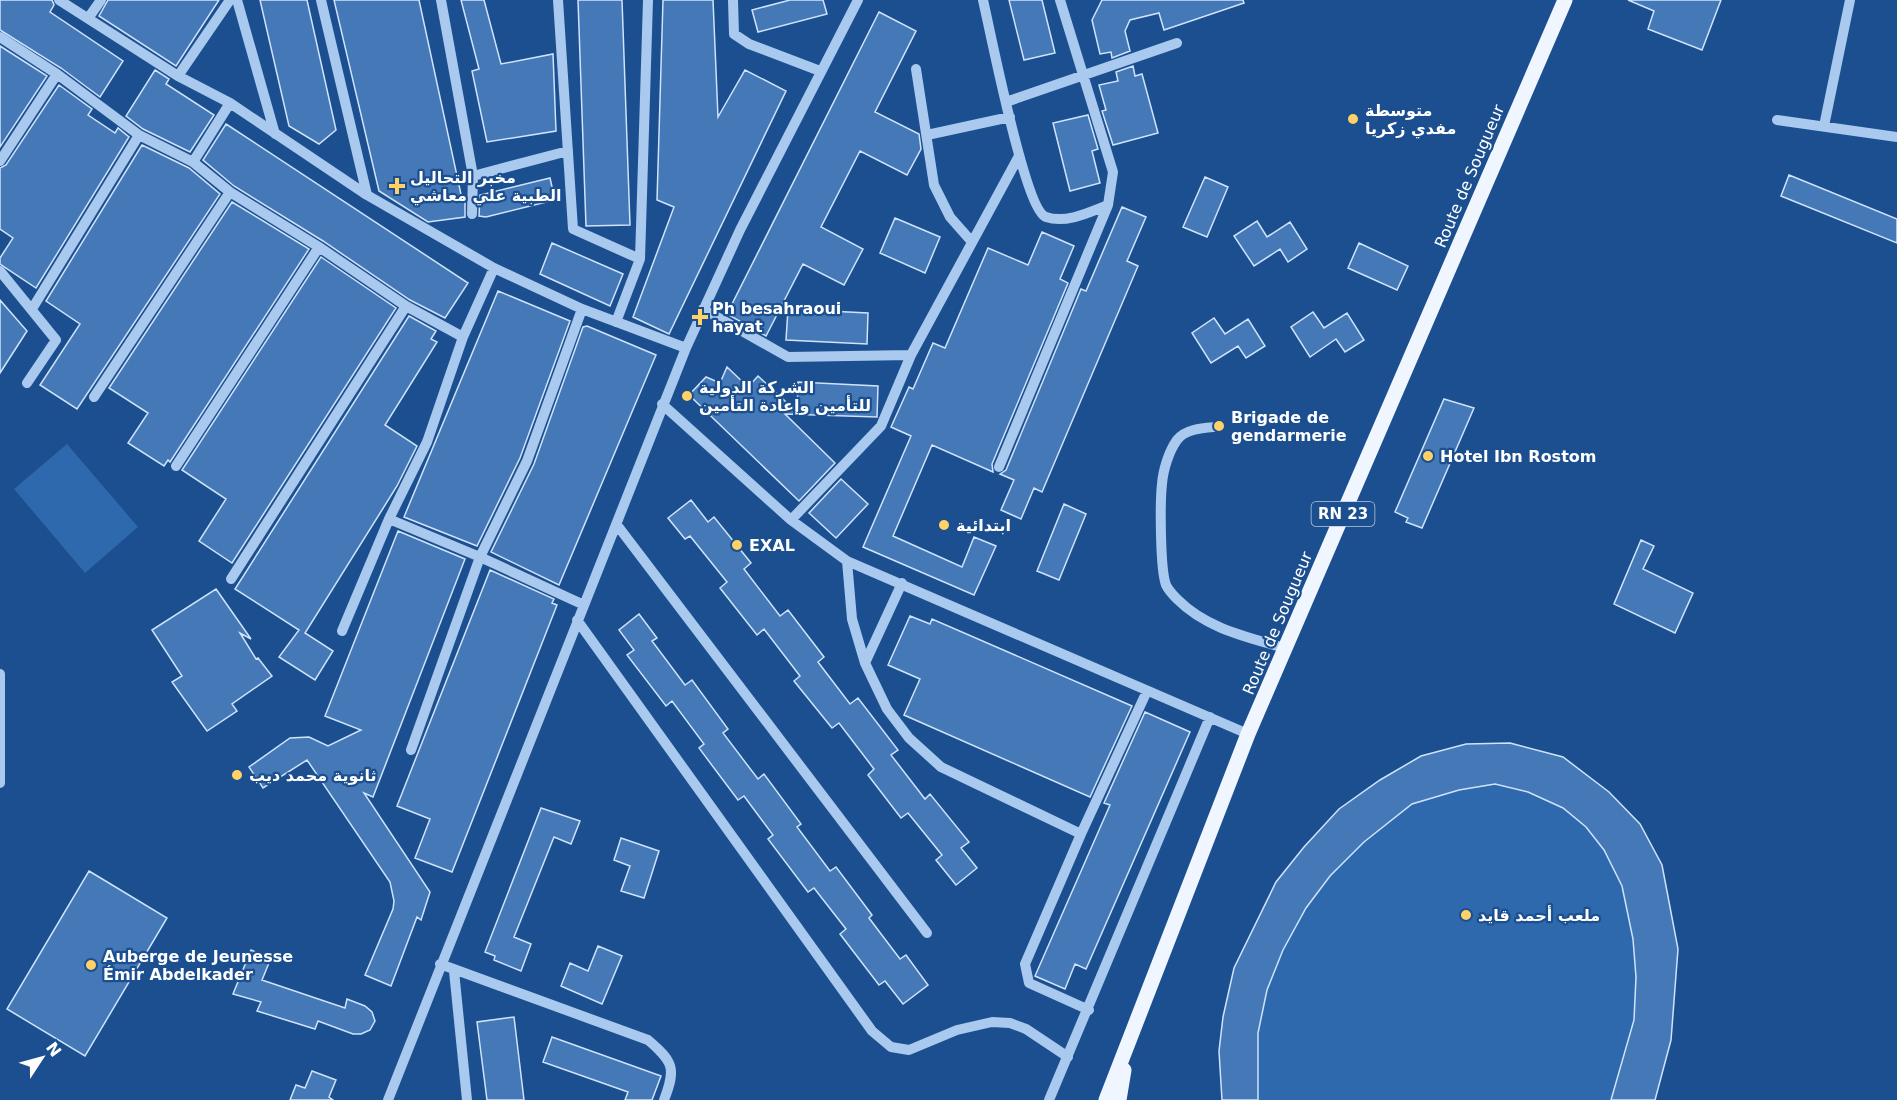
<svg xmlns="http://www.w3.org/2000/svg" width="1897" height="1100" font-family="'DejaVu Sans','Noto Sans Arabic',sans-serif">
  <rect width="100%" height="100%" fill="#1b4f8f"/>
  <!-- pitch -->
  <path fill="#2e69ad" d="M 67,444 L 138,527 L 85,573 L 14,489 Z
    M 1421,756 L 1563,757 L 1609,792 L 1640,824 L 1662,865 L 1678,949 L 1671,1040 L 1655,1100 L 1222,1100 L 1219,1051 L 1234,968 L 1276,882 L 1339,809 L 1380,780 Z"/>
  <!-- building -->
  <path fill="#4478b7" stroke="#cfe3fa" stroke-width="1.5" d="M 0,0 L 52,0 L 54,5 L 50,12 L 123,61 L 100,97 L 61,68 L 0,30 Z
    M 108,0 L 219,0 L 176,66 L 99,16 Z
    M 260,0 L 307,0 L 336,130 L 319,144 L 289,126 Z
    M 334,0 L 419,0 L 462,199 L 465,198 L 465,217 L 428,222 L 379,191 Z
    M 461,0 L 484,0 L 501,64 L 553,54 L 556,131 L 487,142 L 472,71 L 479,69 Z
    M 578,0 L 622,0 L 630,225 L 586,226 Z
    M 663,0 L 713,0 L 718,117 L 745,70 L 786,91 L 669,334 L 633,317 L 674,207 L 657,200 Z
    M 790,0 L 823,0 L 827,14 L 758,32 L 752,10 Z
    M 1009,0 L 1042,0 L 1055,53 L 1024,60 Z
    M 1102,0 L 1243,0 L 1244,3 L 1164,30 L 1159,13 L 1130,20 L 1125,31 L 1130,51 L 1112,58 L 1111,52 L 1100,54 L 1092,20 Z
    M 1628,0 L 1721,0 L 1702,50 L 1648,29 L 1654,11 Z
    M 879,12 L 916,31 L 875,112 L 919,134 L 921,149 L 907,175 L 860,151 L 821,227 L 863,249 L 844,285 L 803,264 L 766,336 L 727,314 Z
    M 0,46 L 47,76 L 0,147 Z
    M 1133,66 L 1135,76 L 1142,74 L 1158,133 L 1113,145 L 1102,111 L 1106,110 L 1099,85 L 1118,81 L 1116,72 Z
    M 155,70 L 169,79 L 166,84 L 214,115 L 190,152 L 143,129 L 126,116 Z
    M 59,85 L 92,109 L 88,115 L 115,133 L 118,128 L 129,137 L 36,288 L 0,264 L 0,258 L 13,238 L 0,229 L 0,168 L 6,165 Z
    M 1088,115 L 1098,149 L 1092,151 L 1100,183 L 1070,191 L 1053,123 Z
    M 226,124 L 468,283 L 445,318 L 410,300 L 323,241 L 234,186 L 203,160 Z
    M 142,145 L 189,168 L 220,194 L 77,409 L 40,385 L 80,324 L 46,301 Z
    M 1789,175 L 1897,219 L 1897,243 L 1781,196 Z
    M 1205,177 L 1228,187 L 1207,237 L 1183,227 Z
    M 550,178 L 555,200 L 486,217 L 479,216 L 480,195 Z
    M 232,202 L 309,249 L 170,462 L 168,460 L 164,466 L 128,443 L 148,413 L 109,388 Z
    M 1122,207 L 1146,217 L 1127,261 L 1138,266 L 1042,492 L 1034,488 L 1021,519 L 1001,510 L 1014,480 L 1000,474 L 1006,470 L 1081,289 L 1086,291 Z
    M 895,218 L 940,237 L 925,273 L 880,253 Z
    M 1257,221 L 1267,237 L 1290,222 L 1307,249 L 1288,262 L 1280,249 L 1254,266 L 1234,236 Z
    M 1042,232 L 1074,246 L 1060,279 L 1068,283 L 992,464 L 993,472 L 932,445 L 893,536 L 962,567 L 974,537 L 996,546 L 974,595 L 863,547 L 911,436 L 891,427 L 909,387 L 913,389 L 933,343 L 945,348 L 988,248 L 1028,265 Z
    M 552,243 L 623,274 L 610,306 L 540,274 Z
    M 1359,243 L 1408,266 L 1397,290 L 1348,268 Z
    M 321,257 L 396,308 L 232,563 L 199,541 L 226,499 L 182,470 Z
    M 498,291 L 570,321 L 520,458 L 477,546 L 404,517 Z
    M 0,300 L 27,331 L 0,373 Z
    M 788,309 L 868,313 L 867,344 L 786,340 Z
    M 1313,312 L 1324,328 L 1347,313 L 1364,340 L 1345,352 L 1336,339 L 1310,357 L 1291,327 Z
    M 409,316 L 436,331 L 431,339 L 437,342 L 385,425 L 417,446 L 397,486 L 305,633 L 333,651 L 315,680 L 279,657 L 299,630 L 235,589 Z
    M 1214,318 L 1225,334 L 1248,319 L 1265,346 L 1246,358 L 1238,346 L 1211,363 L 1192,333 Z
    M 587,326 L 656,355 L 559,585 L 491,552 L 534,464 L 583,327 Z
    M 727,367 L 748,387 L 758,376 L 797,412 L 798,382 L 878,386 L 877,417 L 785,414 L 835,463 L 799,501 L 689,395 L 706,377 L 720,383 Z
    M 1444,399 L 1474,408 L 1422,528 L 1406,522 L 1408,518 L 1395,512 Z
    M 841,479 L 868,504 L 836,538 L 809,513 Z
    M 691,500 L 708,522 L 714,517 L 751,563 L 744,569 L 780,616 L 788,610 L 824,657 L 818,662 L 850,704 L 858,698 L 898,750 L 891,755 L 925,799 L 930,794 L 969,842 L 961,848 L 977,868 L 956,885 L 936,860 L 942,855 L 908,813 L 901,818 L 868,775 L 874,769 L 839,723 L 832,728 L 794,681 L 800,676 L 764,629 L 757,635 L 720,588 L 727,582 L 690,536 L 685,539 L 668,518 Z
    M 1064,504 L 1086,514 L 1059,580 L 1037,571 Z
    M 398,531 L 465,559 L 373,797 L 364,793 L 430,892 L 421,920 L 417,917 L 391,986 L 365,975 L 393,909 L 394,901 L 390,882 L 307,760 L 263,788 L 249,767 L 290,738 L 309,737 L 328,746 L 361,730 L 325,716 Z
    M 1641,540 L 1654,546 L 1643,569 L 1693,593 L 1675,633 L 1614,604 Z
    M 490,570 L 554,599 L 552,603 L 557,605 L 452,872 L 415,858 L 430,819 L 397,806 Z
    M 216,589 L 251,639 L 240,633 L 256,659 L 258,658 L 272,676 L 232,704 L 237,711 L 207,731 L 172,682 L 182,676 L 152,630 Z
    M 639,614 L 657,638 L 652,641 L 685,685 L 692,680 L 728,729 L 723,733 L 758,779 L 764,774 L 801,824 L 797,827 L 830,871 L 836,867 L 872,915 L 869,918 L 900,959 L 906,955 L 928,985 L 903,1004 L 885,981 L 879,985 L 840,934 L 846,929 L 814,888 L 808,892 L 768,839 L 773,835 L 744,796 L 738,800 L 699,748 L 704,744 L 672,701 L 666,706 L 627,655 L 634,650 L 619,630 Z
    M 910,616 L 930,624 L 932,619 L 1132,706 L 1090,797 L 904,715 L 920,679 L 888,665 Z
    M 1145,712 L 1190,732 L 1086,969 L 1075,964 L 1065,989 L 1035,976 L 1110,805 L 1104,803 Z
    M 1510,743 L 1563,757 L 1609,792 L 1640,824 L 1662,865 L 1678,949 L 1671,1040 L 1655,1100 L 1611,1100 L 1634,1020 L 1636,977 L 1633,939 L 1622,886 L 1604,850 L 1586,827 L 1563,808 L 1528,792 L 1495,784 L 1459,790 L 1412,804 L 1364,842 L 1330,876 L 1306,908 L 1283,950 L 1267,990 L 1258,1033 L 1258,1100 L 1222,1100 L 1219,1051 L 1223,1017 L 1234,968 L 1276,882 L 1304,847 L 1339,809 L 1380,780 L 1421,756 L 1466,744 Z
    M 541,808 L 580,821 L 571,844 L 554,837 L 514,937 L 531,944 L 521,971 L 494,960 L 495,956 L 485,952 Z
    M 621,838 L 659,851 L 644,898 L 621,891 L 630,866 L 614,860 Z
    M 89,871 L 167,918 L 85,1056 L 7,1009 Z
    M 598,946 L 622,956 L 602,1004 L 561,986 L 570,963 L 588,971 Z
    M 251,950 L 271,958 L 262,980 L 345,1008 L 347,999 L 365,1006 L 372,1012 L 375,1021 L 370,1030 L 361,1034 L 353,1034 L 318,1021 L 315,1029 L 257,1011 L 261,1002 L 233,994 Z
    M 514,1017 L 524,1100 L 487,1100 L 477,1022 Z
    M 552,1037 L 661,1076 L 652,1100 L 625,1100 L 628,1092 L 543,1062 Z
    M 312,1071 L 336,1080 L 329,1097 L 333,1100 L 290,1100 L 296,1085 L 305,1088 Z"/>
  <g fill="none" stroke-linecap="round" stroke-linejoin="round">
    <!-- minor -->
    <path stroke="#a9c9ee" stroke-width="10" d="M 59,0 L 178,76 L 230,103 L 367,195 L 494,268 L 582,309 L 686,348
      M 237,0 L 275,134
      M 321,0 L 367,195
      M 441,0 L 473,176 L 472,214
      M 558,0 L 573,229 L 640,259
      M 733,0 L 734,34 L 749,44 L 820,71
      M 983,0 C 990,30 1025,210 1046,217 C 1066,224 1090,212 1108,205
      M 89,17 L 101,0
      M 0,37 L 57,74 L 139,135 L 193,162 L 230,192 L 319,247 L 406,306 L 463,337
      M 916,69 L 934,185 L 950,217 L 972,242
      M 178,76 L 230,0
      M 1006,102 L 1177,43
      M 1777,120 L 1897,137
      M 1824,126 L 1850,0
      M 927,135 L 1010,117
      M 0,161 L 57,74
      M 193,162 L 230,103
      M 473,176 L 568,151
      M 0,271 L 56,340 L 27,383
      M 32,309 L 139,135
      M 703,309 L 788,357 L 911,355
      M 616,322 L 640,259 L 648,0
      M 94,397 L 230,192
      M 662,404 L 791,520 L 847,561 L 1248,734
      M 1215,427 C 1203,428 1185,429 1177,440 C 1169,451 1163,470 1162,484 C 1160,502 1160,569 1166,585 C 1168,589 1174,596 1177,599 C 1207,629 1247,637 1285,648
      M 176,466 L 319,247
      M 999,467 L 1108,205 L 1113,172 L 1060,0
      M 389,519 L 480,557 L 584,605
      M 791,520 L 881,426 L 911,355 L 1019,156
      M 617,525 L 927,933
      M 847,561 L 852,619 L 865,663 L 887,709 L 909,738 L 941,767 L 1081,834
      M 231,579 L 406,306
      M 577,620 L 872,1031 L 891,1047 L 909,1050 L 957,1030 L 992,1022 L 1010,1023 L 1026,1029 L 1068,1057
      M 342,631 L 389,519 L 427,442 L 463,337 L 494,268
      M 865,663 L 902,583
      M 0,674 L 0,783
      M 411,750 L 480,557 L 527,461 L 582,309
      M 440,964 L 648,1040 C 674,1062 676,1069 664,1100
      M 454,971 L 467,1100
      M 1089,1010 L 1029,983 L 1025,964 L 1081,834 L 1147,691
      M 388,1100 L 686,348 L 740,230 L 858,0
      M 1049,1100 L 1210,717"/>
    <!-- major -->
    <path stroke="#f0f6ff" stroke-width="15" d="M 1106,1100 L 1248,734 L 1565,0
      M 1119,1100 L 1124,1070"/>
  </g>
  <!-- markers -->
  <g fill="#ffd166" stroke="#1b4f8f" stroke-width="2">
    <circle cx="1353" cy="119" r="6"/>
    <path d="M394 177h6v6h6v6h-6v6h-6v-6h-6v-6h6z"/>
    <path d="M697 308h6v6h6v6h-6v6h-6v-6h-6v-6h6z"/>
    <circle cx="687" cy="396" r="6"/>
    <circle cx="1219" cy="426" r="6"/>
    <circle cx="1428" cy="456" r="6"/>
    <circle cx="944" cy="525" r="6"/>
    <circle cx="737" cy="545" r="6"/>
    <circle cx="237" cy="775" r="6"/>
    <circle cx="1466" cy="915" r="6"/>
    <circle cx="91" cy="965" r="6"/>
  </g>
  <g text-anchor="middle" stroke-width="4.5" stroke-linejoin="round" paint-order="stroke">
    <!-- shield labels -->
    <rect fill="#1b4f8f" stroke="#bbcadd" stroke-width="1.5" x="1311.5" y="502" width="63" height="24" rx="4.5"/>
    <g font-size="15" font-weight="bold" fill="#fff">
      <text x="1343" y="519">RN 23</text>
    </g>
    <!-- poi labels -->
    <g font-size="16" font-weight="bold" fill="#fff" stroke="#1b4f8f" text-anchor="start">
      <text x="1365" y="116">متوسطة<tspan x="1365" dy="18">مفدي زكريا</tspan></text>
      <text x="410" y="183">مخبر التحاليل<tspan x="410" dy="18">الطبية علي معاشي</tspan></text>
      <text x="712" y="314">Ph besahraoui<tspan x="712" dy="18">hayat</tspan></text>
      <text x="699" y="393">الشركة الدولية<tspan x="699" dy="18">للتأمين وإعادة التأمين</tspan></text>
      <text x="1231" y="423">Brigade de<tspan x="1231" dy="18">gendarmerie</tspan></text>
      <text x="1440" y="462">Hotel Ibn Rostom</text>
      <text x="956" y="531">ابتدائية</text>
      <text x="749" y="551">EXAL</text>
      <text x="249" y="781">ثانوية محمد ديب</text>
      <text x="1478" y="921">ملعب أحمد قايد</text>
      <text x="103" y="962">Auberge de Jeunesse<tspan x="103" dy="18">Émir Abdelkader</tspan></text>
    </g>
    <!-- street labels -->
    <g font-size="16" fill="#fff" stroke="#1b4f8f">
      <text transform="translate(1469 176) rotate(-67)" y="6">Route de Sougueur</text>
      <text transform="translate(1277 623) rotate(-67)" y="6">Route de Sougueur</text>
    </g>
  </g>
  <!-- north arrow -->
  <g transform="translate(42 1058) rotate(54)" stroke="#1b4f8f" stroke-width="4.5" paint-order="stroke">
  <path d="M0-4.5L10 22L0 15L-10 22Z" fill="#ffffff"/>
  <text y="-9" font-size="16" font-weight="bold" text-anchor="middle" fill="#ffffff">N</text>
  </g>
</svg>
